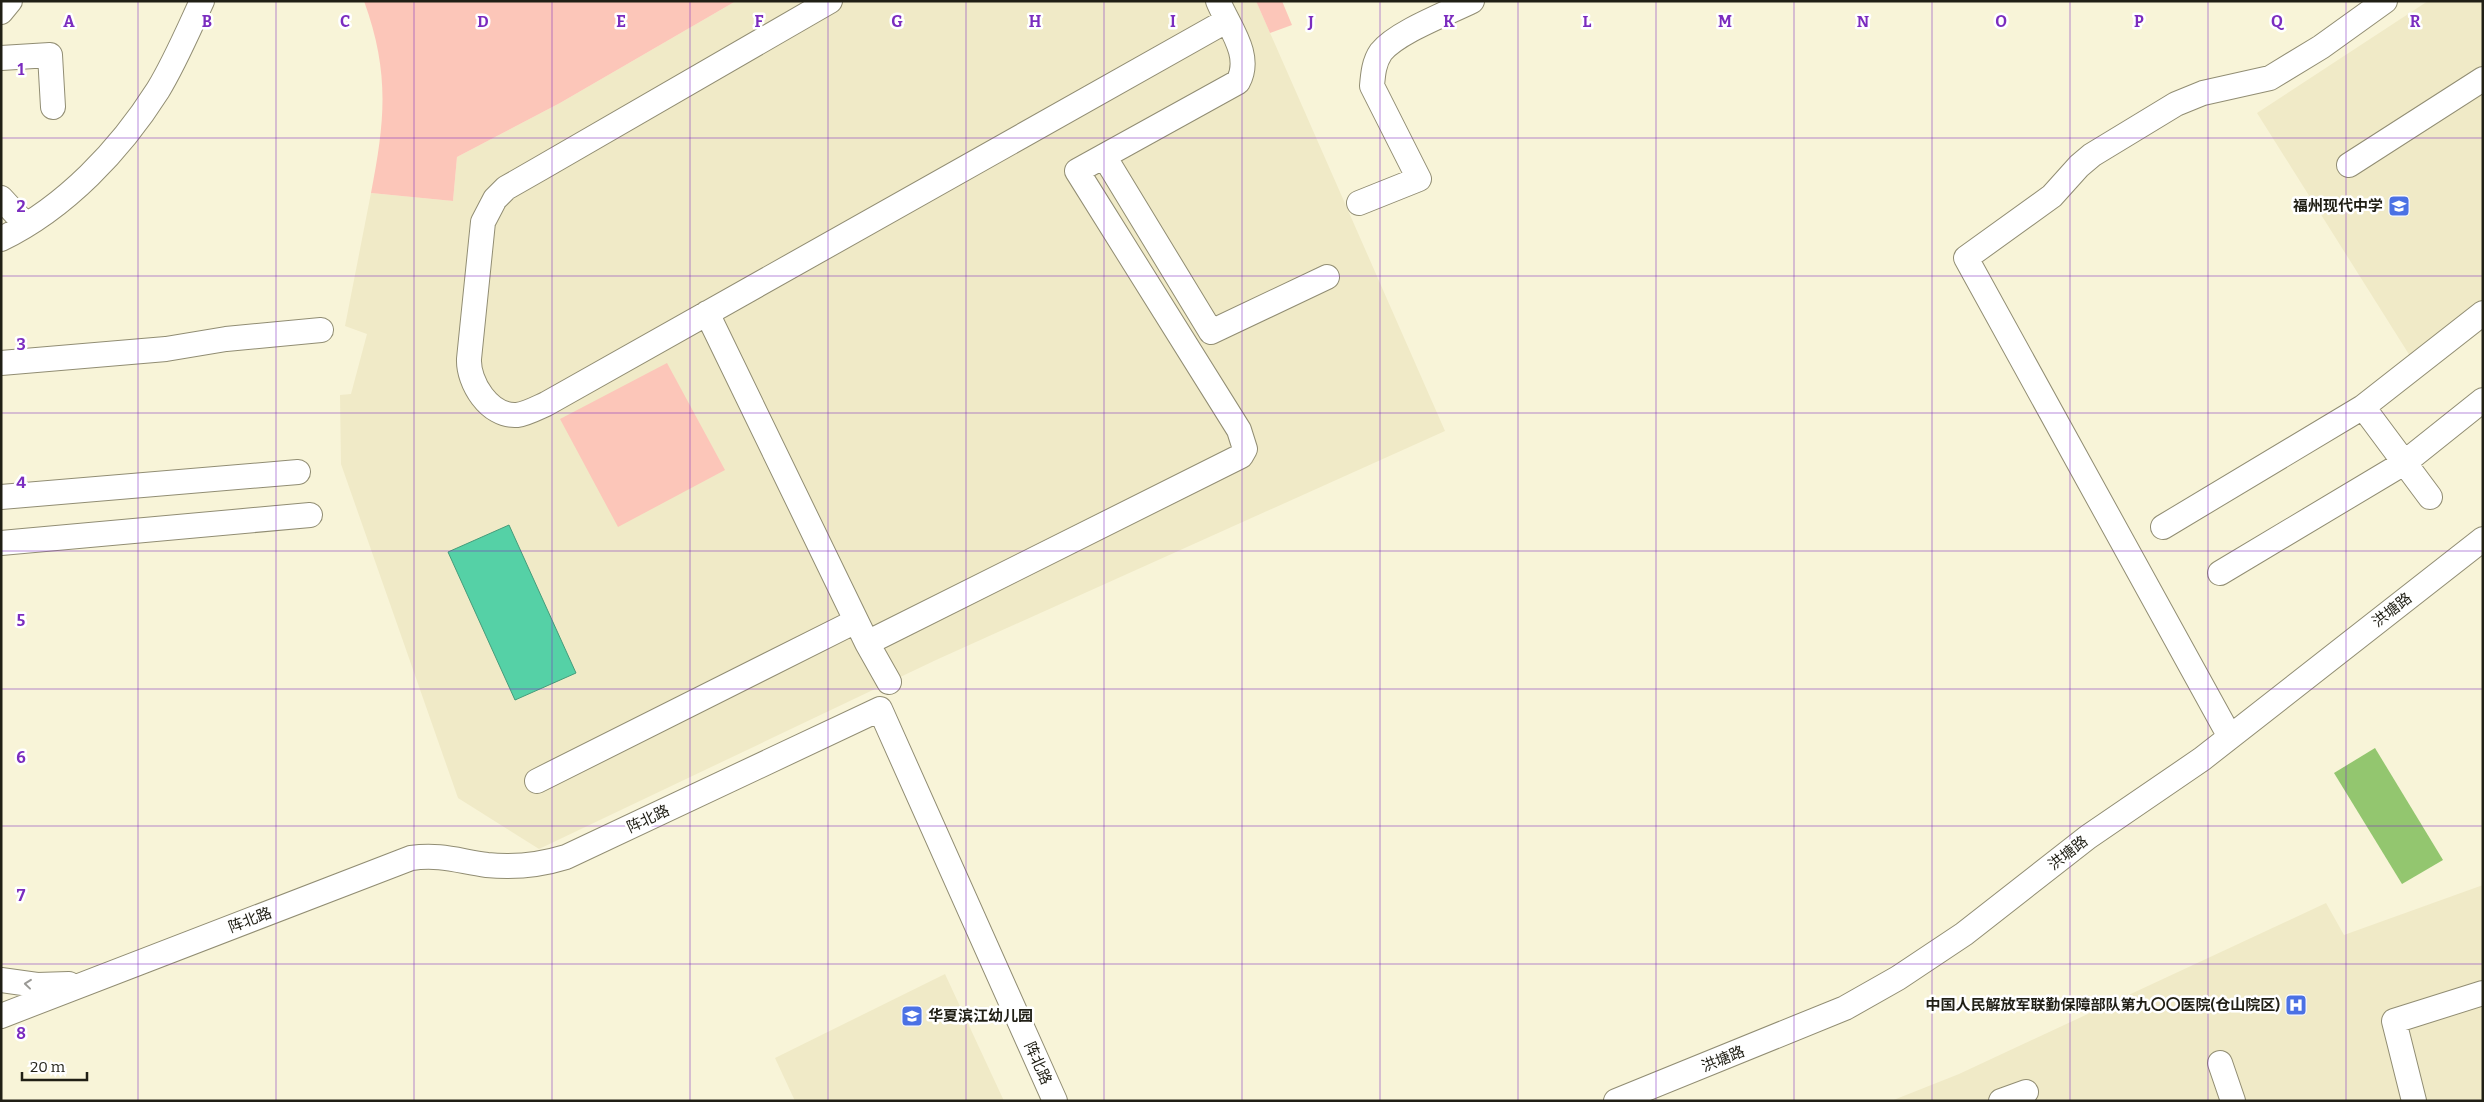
<svg xmlns="http://www.w3.org/2000/svg" width="2484" height="1102" font-family="Bitter,'Noto Sans SC',serif">
  <rect width="100%" height="100%" fill="#f8f4d8"/>
  <!-- built -->
  <path fill="#f0eac7" d="M 736,1 L 1256,1 L 1445,431 L 936,660 L 539,849 L 458,798 L 341,464 L 340,395 L 351,394 L 367,334 L 345,326 L 371,193 L 453,201 L 457,157 L 560,103 Z
    M 2428,1 L 2483,1 L 2483,300 L 2410,356 L 2257,113 Z
    M 2483,885 L 2483,1101 L 1891,1101 L 1959,1074 L 2326,903 L 2344,935 Z
    M 945,974 L 1004,1101 L 795,1101 L 775,1058 Z"/>
  <!-- green -->
  <path fill="#fcc6b9" d="M 364,1 L 736,1 L 560,103 L 457,157 L 453,201 L 371,193 C 385,120 390,73 364,1 Z
    M 1256,1 L 1282,1 L 1292,25 L 1270,33 Z
    M 667,363 L 725,470 L 618,527 L 560,419 Z"/>
  <!-- water -->
  <path fill="#55d1a6" stroke="#459c7a" d="M 509,525 L 576,673 L 515,700 L 448,552 Z"/>
  <!-- building -->
  <path fill="#93c66f" d="M 2375,748 L 2443,860 L 2402,884 L 2334,773 Z"/>
  <g fill="none" stroke-linecap="round" stroke-linejoin="round">
    <!-- minor casing -->
    <g stroke="#918d73" stroke-width="26">
      <path id="minor" d="M 830,1 L 541,168 L 506,188 L 495,199 L 483,222 L 469,359 C 468,382 489,417 517,415 C 526,414 537,408 546,404 L 1226,21
        M 1,12 L 10,1
        M 1,58 L 50,55 L 53,107
        M 1104,156 L 1211,332 L 1327,277
        M 2349,165 L 2483,79
        M 1,198 L 26,225
        M 1359,203 L 1419,179 L 1372,86 C 1373,74 1374,62 1381,52 C 1397,32 1448,13 1472,1
        M 1,239 C 65,208 120,150 158,90 C 175,62 188,31 202,1
        M 707,313 L 867,643 L 889,682
        M 1,363 L 166,349 L 226,339 L 321,330
        M 2363,407 L 2430,497
        M 1,497 L 298,472
        M 2163,527 L 2363,407 L 2483,313
        M 1,543 L 310,515
        M 2220,573 L 2404,463 L 2483,400
        M 867,643 L 1241,456 L 1245,449 L 1239,430 L 1077,171 L 1238,82 C 1253,55 1228,26 1218,1
        M 2230,737 L 1966,258 L 2052,196 L 2079,166 L 2092,155 L 2176,104 L 2203,93 L 2270,78 L 2321,47 L 2385,1
        M 537,781 L 856,621
        M 1,980 L 37,985 L 69,984
        M 1,1016 L 411,858 C 441,854 458,861 487,865 C 515,868 540,865 566,857 L 880,709 L 1055,1101
        M 2220,1063 L 2233,1101
        M 1616,1101 L 1845,1008 L 1898,978 L 1964,934 L 2088,837 L 2202,759 L 2483,539
        M 2001,1101 L 2026,1092
        M 2414,1101 L 2394,1021 L 2483,993"/>
    </g>
    <!-- minor -->
    <use href="#minor" stroke="#fff" stroke-width="24"/>
  </g>
  <!-- one-way arrows -->
  <defs><path id="oneway-chevron" d="M-2-3.5L2.5 0L-2 3.5" fill="none" stroke-width="1.6" stroke-linecap="round" stroke-linejoin="round" transform="scale(1.25)"/></defs>
  <use stroke="#9b9a96" href="#oneway-chevron" transform="translate(28 984) rotate(-174)"/>
  <!-- grid -->
  <path fill="none" stroke="#7b2cbf" stroke-width="1" stroke-opacity="0.55" d="M 138,1 L 138,1101M 276,1 L 276,1101M 414,1 L 414,1101M 552,1 L 552,1101M 690,1 L 690,1101M 828,1 L 828,1101M 966,1 L 966,1101M 1104,1 L 1104,1101M 1242,1 L 1242,1101M 1380,1 L 1380,1101M 1518,1 L 1518,1101M 1656,1 L 1656,1101M 1794,1 L 1794,1101M 1932,1 L 1932,1101M 2070,1 L 2070,1101M 2208,1 L 2208,1101M 2346,1 L 2346,1101M 1,138 L 2483,138M 1,276 L 2483,276M 1,413 L 2483,413M 1,551 L 2483,551M 1,689 L 2483,689M 1,826 L 2483,826M 1,964 L 2483,964"/>
  <!-- icons -->
  <defs>
    <g id="school-square" transform="scale(1.125)"><rect x="-9" y="-9" width="18" height="18" rx="4" fill="#4b71e4" stroke="#fff"/><path d="M0-5L7-2L0 1L-7-2ZM-4 1L0 2.5L4 1V4Q0 6-4 4Z" fill="#fff"/></g>
    <g id="hospital-square" transform="scale(1.125)"><rect x="-9" y="-9" width="18" height="18" rx="4" fill="#4b71e4" stroke="#fff"/><path d="M-5-5h3v3.5h4V-5h3V5h-3V1.5h-4V5h-3Z" fill="#fff"/></g>
  </defs>
  <g fill-rule="evenodd">
    <use href="#school-square" x="2399" y="206"/>
    <use href="#hospital-square" x="2296" y="1005"/>
    <use href="#school-square" x="912" y="1016"/>
  </g>
  <g text-anchor="middle" stroke-width="5" stroke-linejoin="round" paint-order="stroke">
    <!-- poi labels -->
    <g font-size="15" font-weight="bold" fill="#201f15" stroke="#fff" text-anchor="end">
      <text x="2383" y="211">福州现代中学</text>
      <text x="2280" y="1010">中国人民解放军联勤保障部队第九〇〇医院(仓山院区)</text>
      <text x="928" y="1021" text-anchor="start">华夏滨江幼儿园</text>
    </g>
    <!-- street labels -->
    <g font-size="15" fill="#201f15" stroke="#fff">
      <text transform="translate(2392 610) rotate(-38)" y="5">洪塘路</text>
      <text transform="translate(648 819) rotate(-25)" y="5">阵北路</text>
      <text transform="translate(2068 853) rotate(-38)" y="5">洪塘路</text>
      <text transform="translate(250 920) rotate(-21)" y="5">阵北路</text>
      <text transform="translate(1723 1059) rotate(-22)" y="5">洪塘路</text>
      <text transform="translate(1038 1063) rotate(66)" y="5">阵北路</text>
    </g>
  </g>
  <g font-size="16" text-anchor="middle" font-weight="bold" fill="#7b2cbf" stroke="#fff" stroke-width="5" stroke-linejoin="round" paint-order="stroke">
    <text x="69" y="27">A</text>
    <text x="207" y="27">B</text>
    <text x="345" y="27">C</text>
    <text x="483" y="27">D</text>
    <text x="621" y="27">E</text>
    <text x="759" y="27">F</text>
    <text x="897" y="27">G</text>
    <text x="1035" y="27">H</text>
    <text x="1173" y="27">I</text>
    <text x="1311" y="27">J</text>
    <text x="1449" y="27">K</text>
    <text x="1587" y="27">L</text>
    <text x="1725" y="27">M</text>
    <text x="1863" y="27">N</text>
    <text x="2001" y="27">O</text>
    <text x="2139" y="27">P</text>
    <text x="2277" y="27">Q</text>
    <text x="2415" y="27">R</text>
    <text x="21" y="75">1</text>
    <text x="21" y="212">2</text>
    <text x="21" y="350">3</text>
    <text x="21" y="488">4</text>
    <text x="21" y="626">5</text>
    <text x="21" y="763">6</text>
    <text x="21" y="901">7</text>
    <text x="21" y="1039">8</text>
  </g>
  <!-- border -->
  <rect width="2484" height="1102" fill="none" stroke="#201f15" stroke-width="5"/>
  <!-- scale -->
  <path d="M22 1072v8h65v-8" fill="none" stroke="#201f15" stroke-width="2.5"/>
  <text x="30" y="1072" font-size="15" fill="#201f15" stroke="#ffffff" stroke-width="4" paint-order="stroke">20 m</text>
</svg>
